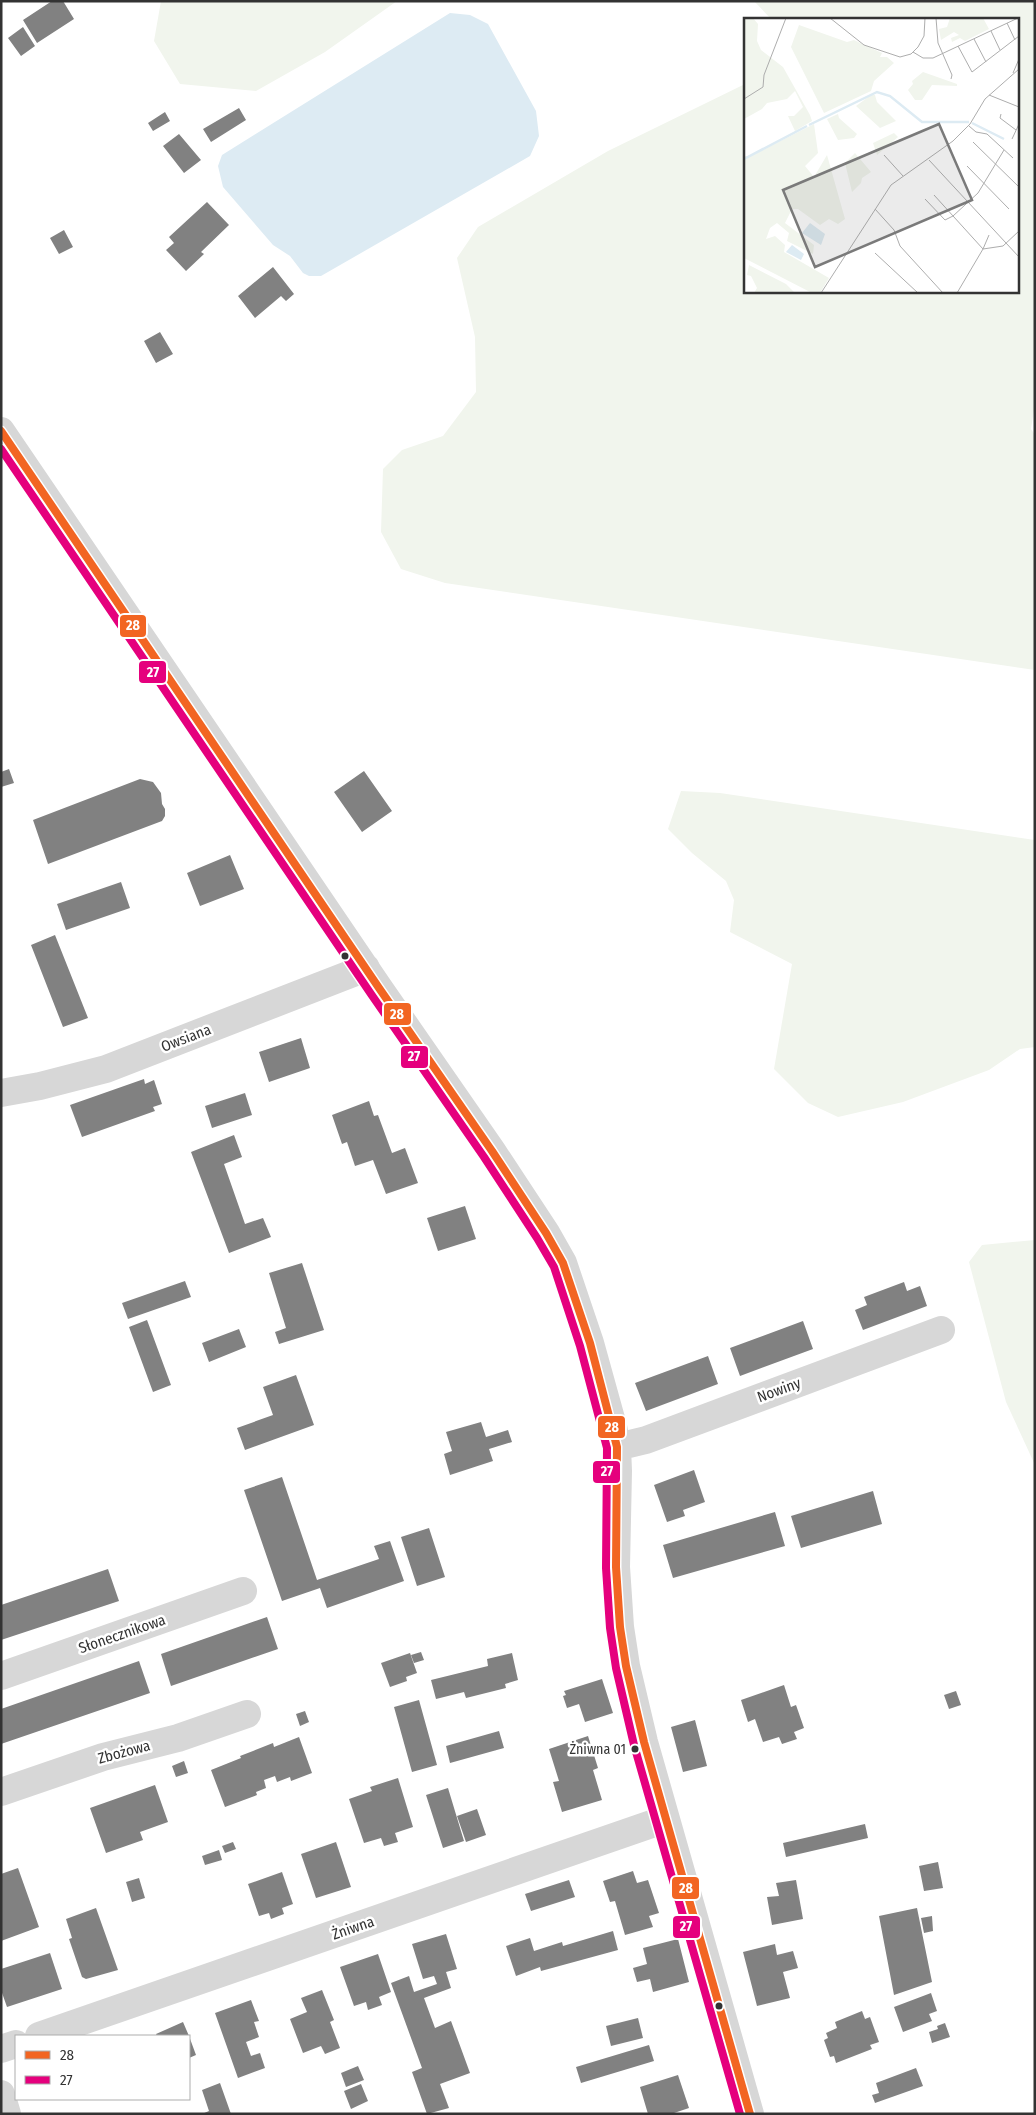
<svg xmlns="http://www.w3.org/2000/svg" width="1036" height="2115" font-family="'Fira Sans Condensed',sans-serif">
  <rect width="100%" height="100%" fill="#fff"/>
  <!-- green -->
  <path fill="#f1f5ed" d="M 161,1 L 397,1 L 325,52 L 256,91 L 180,84 L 154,41 Z
    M 754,1 L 1035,1 L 1035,403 L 1031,429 L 1035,435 L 1035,670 L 445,583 L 401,569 L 381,532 L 383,469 L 402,450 L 443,436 L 476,392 L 475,337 L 457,258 L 478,227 L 608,151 L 745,84 L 745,291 L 1017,291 L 1017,19 L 771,19 Z
    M 681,791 L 720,793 L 1035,840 L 1035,1047 L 1020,1049 L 989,1070 L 903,1102 L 838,1117 L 808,1103 L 774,1069 L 792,964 L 730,932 L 734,900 L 726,881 L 692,853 L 668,829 Z
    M 1035,1240 L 1035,1465 L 1006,1402 L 969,1262 L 982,1245 Z"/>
  <!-- water -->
  <path fill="#ddebf3" d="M 450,13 L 470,15 L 488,24 L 536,111 L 539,136 L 530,156 L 321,276 L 309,276 L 303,273 L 290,256 L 273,245 L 223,187 L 218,166 L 222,155 Z"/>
  <!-- building -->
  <path fill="#818181" d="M 52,1 L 63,1 L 74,19 L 37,43 L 23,20 Z
    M 23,27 L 35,46 L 21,56 L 8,38 Z
    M 239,108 L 246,120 L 211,142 L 203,129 Z
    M 165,112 L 170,121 L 153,131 L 148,123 Z
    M 179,134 L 201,160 L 184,173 L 163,146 Z
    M 207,202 L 229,225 L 201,252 L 204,254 L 186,271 L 166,250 L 174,243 L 169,237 Z
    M 64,230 L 73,247 L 59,254 L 50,238 Z
    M 273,267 L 294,294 L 286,301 L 281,296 L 255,318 L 238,296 Z
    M 160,332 L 173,354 L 156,363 L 144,341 Z
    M 9,769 L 14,783 L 1,787 L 1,772 Z
    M 364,771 L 392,811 L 362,832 L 334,792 Z
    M 140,779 L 153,782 L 161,793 L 162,804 L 165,809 L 165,816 L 162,821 L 48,864 L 33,820 Z
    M 230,855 L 244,889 L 200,906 L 187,873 Z
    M 121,882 L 130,908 L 66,930 L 57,904 Z
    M 55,935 L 88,1018 L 63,1027 L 31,945 Z
    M 301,1038 L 310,1068 L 269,1082 L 259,1052 Z
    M 144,1079 L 145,1084 L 154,1080 L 162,1104 L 153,1107 L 155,1111 L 82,1137 L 70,1105 Z
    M 245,1093 L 252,1115 L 212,1128 L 205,1106 Z
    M 369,1101 L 374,1116 L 378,1115 L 392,1153 L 405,1148 L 418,1183 L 386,1194 L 373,1160 L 355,1166 L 347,1142 L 342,1144 L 332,1115 Z
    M 234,1135 L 242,1157 L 224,1164 L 245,1224 L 263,1218 L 271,1237 L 229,1253 L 191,1152 Z
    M 465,1206 L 476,1239 L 438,1251 L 427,1218 Z
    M 302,1263 L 324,1330 L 279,1344 L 275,1332 L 286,1328 L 269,1273 Z
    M 185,1281 L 191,1297 L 128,1319 L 122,1303 Z
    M 904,1282 L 907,1291 L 920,1286 L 927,1306 L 863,1330 L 855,1310 L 867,1305 L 864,1297 Z
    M 147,1320 L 171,1385 L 153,1392 L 129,1327 Z
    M 803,1321 L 813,1349 L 740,1376 L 730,1348 Z
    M 239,1329 L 246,1347 L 209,1362 L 202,1343 Z
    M 708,1356 L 718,1384 L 646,1411 L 635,1383 Z
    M 296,1375 L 314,1425 L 245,1450 L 237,1428 L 273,1415 L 263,1387 Z
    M 481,1422 L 486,1437 L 508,1430 L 512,1442 L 489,1449 L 493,1461 L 450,1475 L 444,1454 L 452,1451 L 446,1432 Z
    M 694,1470 L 705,1502 L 683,1510 L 685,1516 L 667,1522 L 654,1485 Z
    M 282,1477 L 317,1580 L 379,1559 L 374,1546 L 390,1541 L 404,1581 L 327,1608 L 320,1588 L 282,1601 L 244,1490 Z
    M 873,1491 L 882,1524 L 801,1548 L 791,1516 Z
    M 775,1512 L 785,1546 L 673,1578 L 663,1545 Z
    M 429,1528 L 445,1577 L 417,1586 L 401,1537 Z
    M 108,1569 L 119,1601 L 1,1640 L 1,1605 Z
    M 267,1617 L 278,1649 L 171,1686 L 161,1654 Z
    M 421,1652 L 424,1660 L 414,1663 L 411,1655 Z
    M 410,1653 L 417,1673 L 406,1677 L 407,1681 L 390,1687 L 381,1663 Z
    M 512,1653 L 518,1680 L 505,1684 L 506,1688 L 466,1698 L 464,1692 L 436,1699 L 431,1680 L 488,1666 L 487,1659 Z
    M 139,1661 L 150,1693 L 1,1744 L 1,1709 Z
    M 602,1679 L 613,1713 L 585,1722 L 579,1704 L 567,1708 L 563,1696 L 566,1695 L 564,1691 Z
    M 784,1685 L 791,1707 L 796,1705 L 804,1728 L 794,1732 L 797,1739 L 782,1744 L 779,1737 L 763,1742 L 755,1719 L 748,1722 L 741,1700 Z
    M 956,1691 L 961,1705 L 949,1709 L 944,1695 Z
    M 419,1700 L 437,1765 L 412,1772 L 394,1707 Z
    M 305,1711 L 309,1722 L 300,1726 L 296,1714 Z
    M 695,1720 L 707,1766 L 683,1772 L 671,1727 Z
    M 499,1731 L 504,1748 L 450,1763 L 446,1746 Z
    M 588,1736 L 598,1768 L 593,1770 L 602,1800 L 562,1812 L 553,1782 L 559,1781 L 549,1749 Z
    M 299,1737 L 312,1773 L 291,1781 L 290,1777 L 277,1782 L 275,1776 L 264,1780 L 266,1788 L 256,1792 L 257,1795 L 225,1807 L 211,1770 L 241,1758 L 240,1756 L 253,1751 L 273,1743 L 274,1747 Z
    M 184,1761 L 188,1773 L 176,1777 L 172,1766 Z
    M 398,1778 L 413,1827 L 395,1833 L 398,1842 L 384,1846 L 381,1838 L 364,1843 L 349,1799 L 372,1791 L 370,1787 Z
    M 155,1785 L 168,1822 L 140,1832 L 143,1840 L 106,1853 L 90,1808 Z
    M 448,1788 L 464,1841 L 443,1848 L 426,1795 Z
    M 477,1809 L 486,1835 L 466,1842 L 457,1816 Z
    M 865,1824 L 868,1838 L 786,1857 L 783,1843 Z
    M 233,1842 L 236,1849 L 225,1853 L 222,1846 Z
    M 336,1842 L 351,1887 L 316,1898 L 301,1854 Z
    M 219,1850 L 222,1860 L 205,1865 L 202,1856 Z
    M 938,1862 L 943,1888 L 924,1891 L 919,1866 Z
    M 18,1868 L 39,1927 L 1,1941 L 1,1874 Z
    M 633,1871 L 637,1883 L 648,1880 L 659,1913 L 649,1916 L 653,1927 L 625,1935 L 615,1901 L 610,1902 L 603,1881 Z
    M 282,1872 L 293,1904 L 282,1908 L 284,1914 L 271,1919 L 269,1913 L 259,1916 L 248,1884 Z
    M 139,1878 L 145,1898 L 132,1902 L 126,1882 Z
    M 569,1880 L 575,1897 L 531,1911 L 525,1894 Z
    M 796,1880 L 803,1919 L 772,1925 L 767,1897 L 779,1896 L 776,1883 Z
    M 96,1908 L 118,1970 L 86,1979 L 82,1977 L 69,1939 L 72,1938 L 66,1919 Z
    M 917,1908 L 932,1982 L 894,1995 L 879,1916 Z
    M 932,1916 L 933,1931 L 924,1933 L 921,1918 Z
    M 613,1931 L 618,1950 L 541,1971 L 540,1967 L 516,1976 L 506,1946 L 530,1938 L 534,1951 L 562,1942 L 563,1946 Z
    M 446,1934 L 457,1969 L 446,1972 L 451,1988 L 424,1998 L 435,2028 L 451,2021 L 470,2073 L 440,2084 L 449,2108 L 427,2114 L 412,2072 L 422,2068 L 391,1983 L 409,1976 L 414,1992 L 437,1984 L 434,1976 L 423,1979 L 412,1944 Z
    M 678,1939 L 689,1982 L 653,1992 L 650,1979 L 637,1982 L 633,1968 L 647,1964 L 643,1948 Z
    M 775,1944 L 777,1955 L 793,1951 L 798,1968 L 783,1972 L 790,1998 L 757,2006 L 743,1952 Z
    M 50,1953 L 62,1989 L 7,2007 L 1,1990 L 1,1969 Z
    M 378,1954 L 391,1992 L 379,1997 L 382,2005 L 368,2010 L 366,2002 L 354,2006 L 340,1967 Z
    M 322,1990 L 334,2020 L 330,2022 L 340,2048 L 325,2054 L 321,2046 L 303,2053 L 290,2019 L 307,2012 L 301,1998 Z
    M 931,1993 L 937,2011 L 929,2014 L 932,2021 L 903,2032 L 894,2007 Z
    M 251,2000 L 259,2021 L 254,2022 L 259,2037 L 246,2042 L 251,2056 L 260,2053 L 265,2068 L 238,2078 L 215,2013 Z
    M 862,2011 L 865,2019 L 870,2017 L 879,2042 L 870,2045 L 872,2049 L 836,2063 L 834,2056 L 830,2057 L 824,2040 L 828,2038 L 826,2033 L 837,2028 L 835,2022 Z
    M 638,2018 L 643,2038 L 611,2046 L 606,2026 Z
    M 183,2022 L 189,2036 L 157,2036 L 156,2034 Z
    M 945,2023 L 950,2037 L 932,2043 L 929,2032 L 938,2029 L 937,2026 Z
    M 189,2036 L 196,2055 L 189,2058 Z
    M 649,2045 L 654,2061 L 581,2083 L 576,2067 Z
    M 358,2066 L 364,2080 L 346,2087 L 341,2073 Z
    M 916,2068 L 923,2086 L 875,2103 L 872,2095 L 879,2093 L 876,2083 Z
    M 678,2075 L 689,2108 L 671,2114 L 648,2114 L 640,2087 Z
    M 220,2083 L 231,2114 L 202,2114 L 209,2111 L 202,2090 Z
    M 361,2084 L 368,2101 L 351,2109 L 344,2091 Z"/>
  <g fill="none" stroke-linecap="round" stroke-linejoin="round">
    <!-- minor -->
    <path stroke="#d7d7d7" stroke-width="28" d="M 1,431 L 379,988 L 492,1151 L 546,1233 L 563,1263 L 590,1343 L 613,1426 L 617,1447 L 618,1471 L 616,1567 L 620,1627 L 626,1666 L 644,1742 L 750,2114
      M 1,1093 L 40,1086 L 106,1069 L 366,968
      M 617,1447 L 646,1440 L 941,1330
      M 1,1676 L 243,1591
      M 1,1792 L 103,1757 L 178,1738 L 247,1714
      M 39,2036 L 666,1819
      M 1,2049 L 16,2044
      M 1,2094 L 7,2114"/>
    <!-- bus-1 casing -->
    <g stroke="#fff" stroke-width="11">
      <path id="bus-1" d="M 1,431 L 379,988 L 492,1151 L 546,1233 L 563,1263 L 590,1343 L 617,1447 L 616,1567 L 620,1627 L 626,1666 L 644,1742 L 750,2114"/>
    </g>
    <!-- bus-2 casing -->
    <g stroke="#fff" stroke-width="11">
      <path id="bus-2" d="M 1,449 L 371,994 L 484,1157 L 537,1238 L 554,1267 L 580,1346 L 607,1448 L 606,1568 L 610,1628 L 616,1668 L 634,1745 L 740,2114"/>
    </g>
    <!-- bus-1 -->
    <use href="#bus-1" stroke="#f26522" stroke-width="8"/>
    <!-- bus-2 -->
    <use href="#bus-2" stroke="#e5007d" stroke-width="8"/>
  </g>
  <!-- markers -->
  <g fill="#333" stroke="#fff" stroke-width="2">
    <circle cx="345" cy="956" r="4.5"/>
    <circle cx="635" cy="1749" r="4.5"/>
    <circle cx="719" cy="2006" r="4.5"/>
  </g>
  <g text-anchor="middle" stroke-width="5" stroke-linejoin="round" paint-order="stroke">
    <!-- bus labels -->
    <g font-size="14" fill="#333" stroke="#fff" text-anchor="end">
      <text x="626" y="1754">Żniwna 01</text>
    </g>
    <!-- street labels -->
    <g font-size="15" fill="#333" stroke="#fff">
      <text transform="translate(186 1038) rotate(-21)" y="5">Owsiana</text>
      <text transform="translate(779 1390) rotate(-20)" y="5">Nowiny</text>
      <text transform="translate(122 1634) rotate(-19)" y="5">Słonecznikowa</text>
      <text transform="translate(124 1752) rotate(-15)" y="5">Zbożowa</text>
      <text transform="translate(353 1928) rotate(-19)" y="5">Żniwna</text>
    </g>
  </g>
  <!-- overview -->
  <g transform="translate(744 18)">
    <rect width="275" height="275" fill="#fff"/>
    <path d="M 0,0 L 9,0 L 14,6 L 13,23 L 17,32 L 39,49 L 66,97 L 68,103 L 51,113 L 44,98 L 50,98 L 59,89 L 51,73 L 43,81 L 23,85 L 18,91 L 0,101 ZM 206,0 L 239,0 L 245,11 L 221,23 L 216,20 L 208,24 L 207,20 L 215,17 L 210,14 L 197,22 L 195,11 L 203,9 ZM 55,7 L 103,24 L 110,22 L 138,35 L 136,39 L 143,39 L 150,45 L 130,63 L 127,73 L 80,95 L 47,29 ZM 179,54 L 213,66 L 213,68 L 188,67 L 178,82 L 171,82 L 164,72 L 169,66 L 168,63 ZM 127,77 L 131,77 L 133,84 L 152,103 L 136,110 L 112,88 ZM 94,96 L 95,100 L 113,116 L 110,120 L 94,122 L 83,101 ZM 70,106 L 74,135 L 61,148 L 70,159 L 83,137 L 101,201 L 94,206 L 85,201 L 76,207 L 54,191 L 48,191 L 41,205 L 70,227 L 69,236 L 43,223 L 45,215 L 33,205 L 26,210 L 22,221 L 31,218 L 41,227 L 40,234 L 85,260 L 76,275 L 68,275 L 0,240 L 0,138 L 7,138 ZM 150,115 L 154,119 L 133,137 L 129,125 ZM 111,135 L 127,154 L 118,160 L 117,165 L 108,174 L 101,145 ZM 5,247 L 42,266 L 51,275 L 10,275 L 13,270 L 7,258 L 3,257 Z" fill="#f1f5ed"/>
    <path d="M 66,205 L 81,216 L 77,227 L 58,215 ZM 48,227 L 60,236 L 57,242 L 42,234 Z" fill="#ddebf3"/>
    <path fill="none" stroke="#ddebf3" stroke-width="2.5" d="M 228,105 L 260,121M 65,107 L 133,74 L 146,78 L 178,104 L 225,104M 0,141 L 63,108"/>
    <path fill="none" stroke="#adadad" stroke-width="1" d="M 86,0 L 120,27 L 156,39 L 167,36 L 174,29 L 180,18 L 181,0M 192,0 L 194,25 L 208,57 L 207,61M 263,5 L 271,22M 247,13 L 256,32M 230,21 L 242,44M 214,28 L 228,54 L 275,18M 169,34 L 179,40 L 189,40 L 274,0M 269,55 L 275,41M 245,77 L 275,89M 0,81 L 19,69 L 20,57 L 42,0M 257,96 L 256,100 L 272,112M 225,108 L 232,114 L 243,116 L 269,140M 268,121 L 275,106M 229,124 L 275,169M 140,137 L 159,158M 185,142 L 275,239M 223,148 L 265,191M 190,177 L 239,231 L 245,217M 181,181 L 201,202 L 209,198 L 234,175 L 260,132M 131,191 L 150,212 L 156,228 L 199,275M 131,235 L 174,275M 77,275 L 147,167 L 209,123 L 226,106 L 241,81 L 275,51M 213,275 L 239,231 L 259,228 L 275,213"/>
    <path fill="#7a7a7a" fill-opacity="0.15" stroke="#7a7a7a" stroke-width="2.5" d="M 195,106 L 228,182 L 71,249 L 39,172 Z"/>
    <rect width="275" height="275" fill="none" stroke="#333" stroke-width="2.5"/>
  </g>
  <g stroke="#fff" stroke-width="2">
    <rect x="119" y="614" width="28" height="24" rx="5" fill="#f26522"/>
    <rect x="138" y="660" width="29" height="24" rx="5" fill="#e5007d"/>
    <rect x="383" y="1002" width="29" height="24" rx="5" fill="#f26522"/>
    <rect x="400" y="1045" width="29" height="24" rx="5" fill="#e5007d"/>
    <rect x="597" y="1415" width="29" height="24" rx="5" fill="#f26522"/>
    <rect x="592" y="1460" width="29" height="24" rx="5" fill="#e5007d"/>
    <rect x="671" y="1876" width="29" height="24" rx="5" fill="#f26522"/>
    <rect x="672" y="1915" width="29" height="24" rx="5" fill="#e5007d"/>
  </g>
  <g font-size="14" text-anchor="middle" font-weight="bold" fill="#fff">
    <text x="133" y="630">28</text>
    <text x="153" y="677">27</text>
    <text x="397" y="1019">28</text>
    <text x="414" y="1061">27</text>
    <text x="612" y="1432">28</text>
    <text x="607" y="1476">27</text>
    <text x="686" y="1893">28</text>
    <text x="686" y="1931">27</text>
  </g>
  <!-- border -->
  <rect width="1036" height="2115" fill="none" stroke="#333333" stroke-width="5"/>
  <!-- legend -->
  <rect x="15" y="2035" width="175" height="65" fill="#ffffff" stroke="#adadad"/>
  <rect x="25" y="2051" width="25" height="8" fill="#f26522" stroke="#adadad"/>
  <text x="60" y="2060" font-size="15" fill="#333333">28</text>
  <rect x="25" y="2076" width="25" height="8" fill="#e5007d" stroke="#adadad"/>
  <text x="60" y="2085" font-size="15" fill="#333333">27</text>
</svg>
